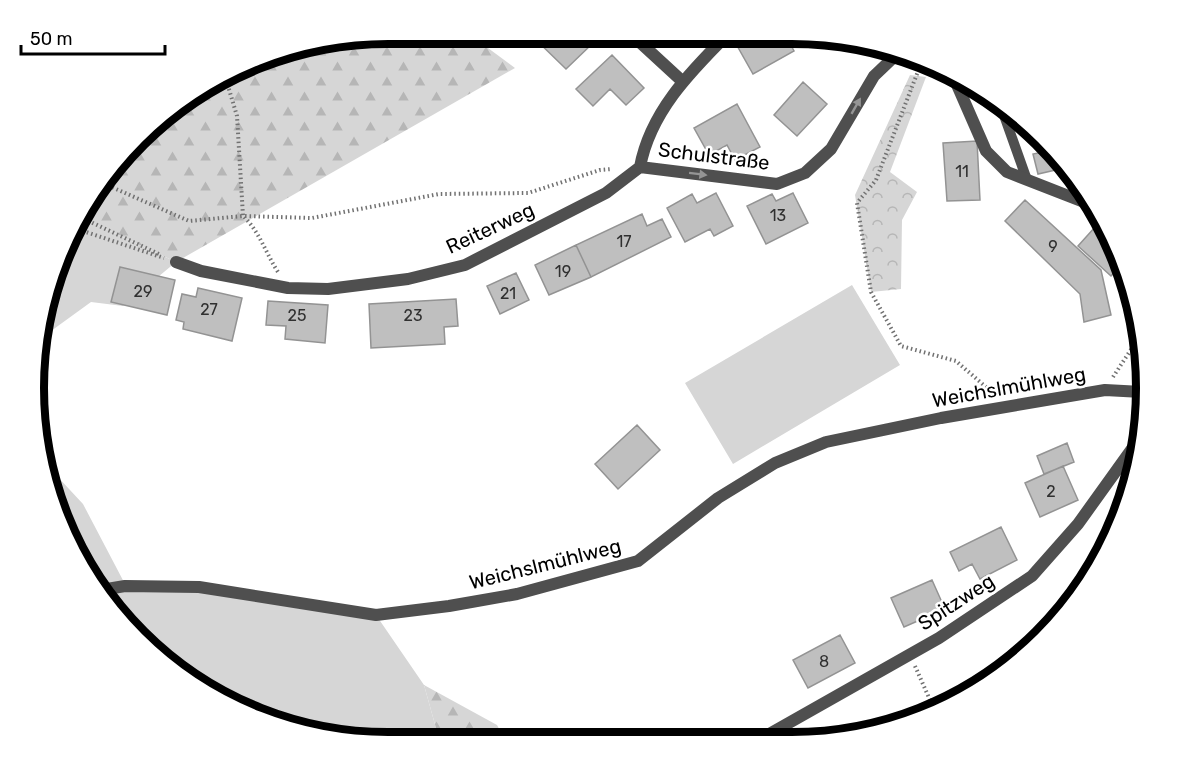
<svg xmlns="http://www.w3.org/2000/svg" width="1179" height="775" font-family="Rubik,sans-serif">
  <defs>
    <pattern id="forest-firs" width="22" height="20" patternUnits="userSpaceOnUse" patternTransform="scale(1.5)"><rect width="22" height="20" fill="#d6d6d6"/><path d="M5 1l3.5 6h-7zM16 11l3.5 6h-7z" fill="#b6b6b6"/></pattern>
    <pattern id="park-crowns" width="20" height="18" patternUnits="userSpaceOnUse" patternTransform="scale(1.5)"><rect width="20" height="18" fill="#d6d6d6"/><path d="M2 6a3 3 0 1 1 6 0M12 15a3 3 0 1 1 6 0" fill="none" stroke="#b6b6b6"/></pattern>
  </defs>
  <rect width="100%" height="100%" fill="#fff"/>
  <!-- grass -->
  <path fill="#d6d6d6" d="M 80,217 L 176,262 L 123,306 L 91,302 L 40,339 L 60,252 Z
    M 852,285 L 900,365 L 733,464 L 685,383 Z
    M 43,461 L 83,504 L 126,586 L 199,587 L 376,615 L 424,685 L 439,739 L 341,739 L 231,706 L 154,654 L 81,565 L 45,479 Z"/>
  <!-- forest -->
  <path fill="url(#forest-firs)" d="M 388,33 L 469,34 L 515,68 L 176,262 L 80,217 L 106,171 L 190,93 L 274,52 Z
    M 424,685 L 497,725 L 505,740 L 439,739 Z"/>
  <!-- park -->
  <path fill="url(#park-crowns)" d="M 910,75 L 926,77 L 890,172 L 917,192 L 902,220 L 901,289 L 871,292 L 855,195 Z"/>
  <!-- building -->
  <path fill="#bfbfbf" stroke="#939393" stroke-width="1.5" d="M 530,34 L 584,34 L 593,43 L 566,69 Z
    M 748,35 L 786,36 L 794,51 L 753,74 L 735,42 Z
    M 612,55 L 644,88 L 626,105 L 610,89 L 593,106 L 576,89 Z
    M 803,82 L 827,104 L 797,136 L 774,115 Z
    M 737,104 L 760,147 L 735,160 L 727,145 L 709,155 L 694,128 Z
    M 1016,115 L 1025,121 L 1033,131 L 1026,135 Z
    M 977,141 L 980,200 L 947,201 L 943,143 Z
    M 1048,151 L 1060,169 L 1038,174 L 1033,154 Z
    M 716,193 L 733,226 L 714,236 L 710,229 L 685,242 L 667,208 L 692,194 L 697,203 Z
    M 793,193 L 808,223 L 766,244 L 747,206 L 772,194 L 776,201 Z
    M 1025,200 L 1101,270 L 1111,315 L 1084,322 L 1080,294 L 1005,221 Z
    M 642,214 L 647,226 L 662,219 L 671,237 L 591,277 L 576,245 Z
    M 1095,227 L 1103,235 L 1110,231 L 1119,267 L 1111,276 L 1078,246 Z
    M 576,245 L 591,277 L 549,295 L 535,265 Z
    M 120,267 L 175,280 L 167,315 L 111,302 Z
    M 516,273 L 529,300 L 500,314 L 487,286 Z
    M 198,288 L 242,298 L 232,341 L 183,329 L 184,322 L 176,320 L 182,294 L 196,297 Z
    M 456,299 L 458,326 L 444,327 L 445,344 L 371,348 L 369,304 Z
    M 268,301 L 328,305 L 325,343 L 285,339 L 286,326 L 266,325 Z
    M 637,425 L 660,450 L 618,489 L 595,464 Z
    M 1067,443 L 1074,462 L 1044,474 L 1037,456 Z
    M 1063,466 L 1078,500 L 1040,517 L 1025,483 Z
    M 1001,527 L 1017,560 L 980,579 L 972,564 L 959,571 L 950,552 Z
    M 932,580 L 945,609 L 904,627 L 891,598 Z
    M 840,635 L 855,663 L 808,688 L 793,660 Z
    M 996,668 L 996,669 L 967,691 L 964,684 Z"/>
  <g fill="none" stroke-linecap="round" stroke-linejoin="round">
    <!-- path -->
    <path stroke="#717171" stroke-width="4" stroke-dasharray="1.5 3" stroke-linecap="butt" d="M 922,61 L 876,180 L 857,203 L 871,292 L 901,346 L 956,361 L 994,394
      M 225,76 L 237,116 L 243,216 L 312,218 L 439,194 L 528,193 L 600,170 L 612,169
      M 100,182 L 189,221 L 243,216 C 260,232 265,252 278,272
      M 80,217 L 161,255
      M 74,228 L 164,258
      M 1113,377 L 1138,339
      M 915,666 L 934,709"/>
    <!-- service -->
    <path stroke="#4f4f4f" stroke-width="10" d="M 1000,104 L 1027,180"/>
    <!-- minor -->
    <path stroke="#4f4f4f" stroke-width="12" d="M 632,35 L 682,81
      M 951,71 L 986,151 L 1007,172 L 1089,204
      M 640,167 L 777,184 L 805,173 L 831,149 L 874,76 L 895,56 L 902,55
      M 176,262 L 201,271 L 288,288 L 328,289 L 408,279 L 465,265 L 606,193 L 640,167 C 650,113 689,73 727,35
      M 101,590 L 125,586 L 199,587 L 376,615 L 449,606 L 517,594 L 638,561 L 718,498 L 775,463 L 826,442 L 941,418 L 1105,390 L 1142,392
      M 757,741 L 939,638 L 1032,576 L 1078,524 L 1134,446"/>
  </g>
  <!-- one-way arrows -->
  <defs><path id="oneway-solid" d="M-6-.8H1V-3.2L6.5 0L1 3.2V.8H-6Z" transform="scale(1.5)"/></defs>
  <g fill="#959595">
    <use href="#oneway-solid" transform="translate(856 106) rotate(-60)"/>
    <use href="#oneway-solid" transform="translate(698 174) rotate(7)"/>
  </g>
  <g text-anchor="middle" stroke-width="5" stroke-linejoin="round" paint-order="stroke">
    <!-- number labels -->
    <g font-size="16" fill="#303030">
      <text x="962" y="177">11</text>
      <text x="778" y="221">13</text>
      <text x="624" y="247">17</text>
      <text x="1053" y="252">9</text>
      <text x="563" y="277">19</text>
      <text x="143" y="297">29</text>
      <text x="508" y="299">21</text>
      <text x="209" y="315">27</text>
      <text x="297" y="321">25</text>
      <text x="413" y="321">23</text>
      <text x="1051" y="497">2</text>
      <text x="824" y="667">8</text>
    </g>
    <!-- street labels -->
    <g font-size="20" fill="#000" stroke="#fff">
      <text transform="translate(714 156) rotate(7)" y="7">Schulstraße</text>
      <text transform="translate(490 228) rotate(-25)" y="7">Reiterweg</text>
      <text transform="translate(1009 387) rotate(-10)" y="7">Weichslmühlweg</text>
      <text transform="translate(545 564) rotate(-14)" y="7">Weichslmühlweg</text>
      <text transform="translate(956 602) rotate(-33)" y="7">Spitzweg</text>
    </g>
  </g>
  <!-- crop -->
  <path d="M0 0H1179V775H0ZM388 44H792A344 344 0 0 1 1136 388V388A344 344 0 0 1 792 732H388A344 344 0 0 1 44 388V388A344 344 0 0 1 388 44Z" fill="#fff" fill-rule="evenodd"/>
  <path fill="none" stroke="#000" stroke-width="8" d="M388 44H792A344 344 0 0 1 1136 388V388A344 344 0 0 1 792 732H388A344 344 0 0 1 44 388V388A344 344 0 0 1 388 44Z"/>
  <!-- scale -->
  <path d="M21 45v9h144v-9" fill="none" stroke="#000000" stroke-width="3"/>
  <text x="30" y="45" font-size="18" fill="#000000" stroke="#ffffff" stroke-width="4.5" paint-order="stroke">50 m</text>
</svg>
